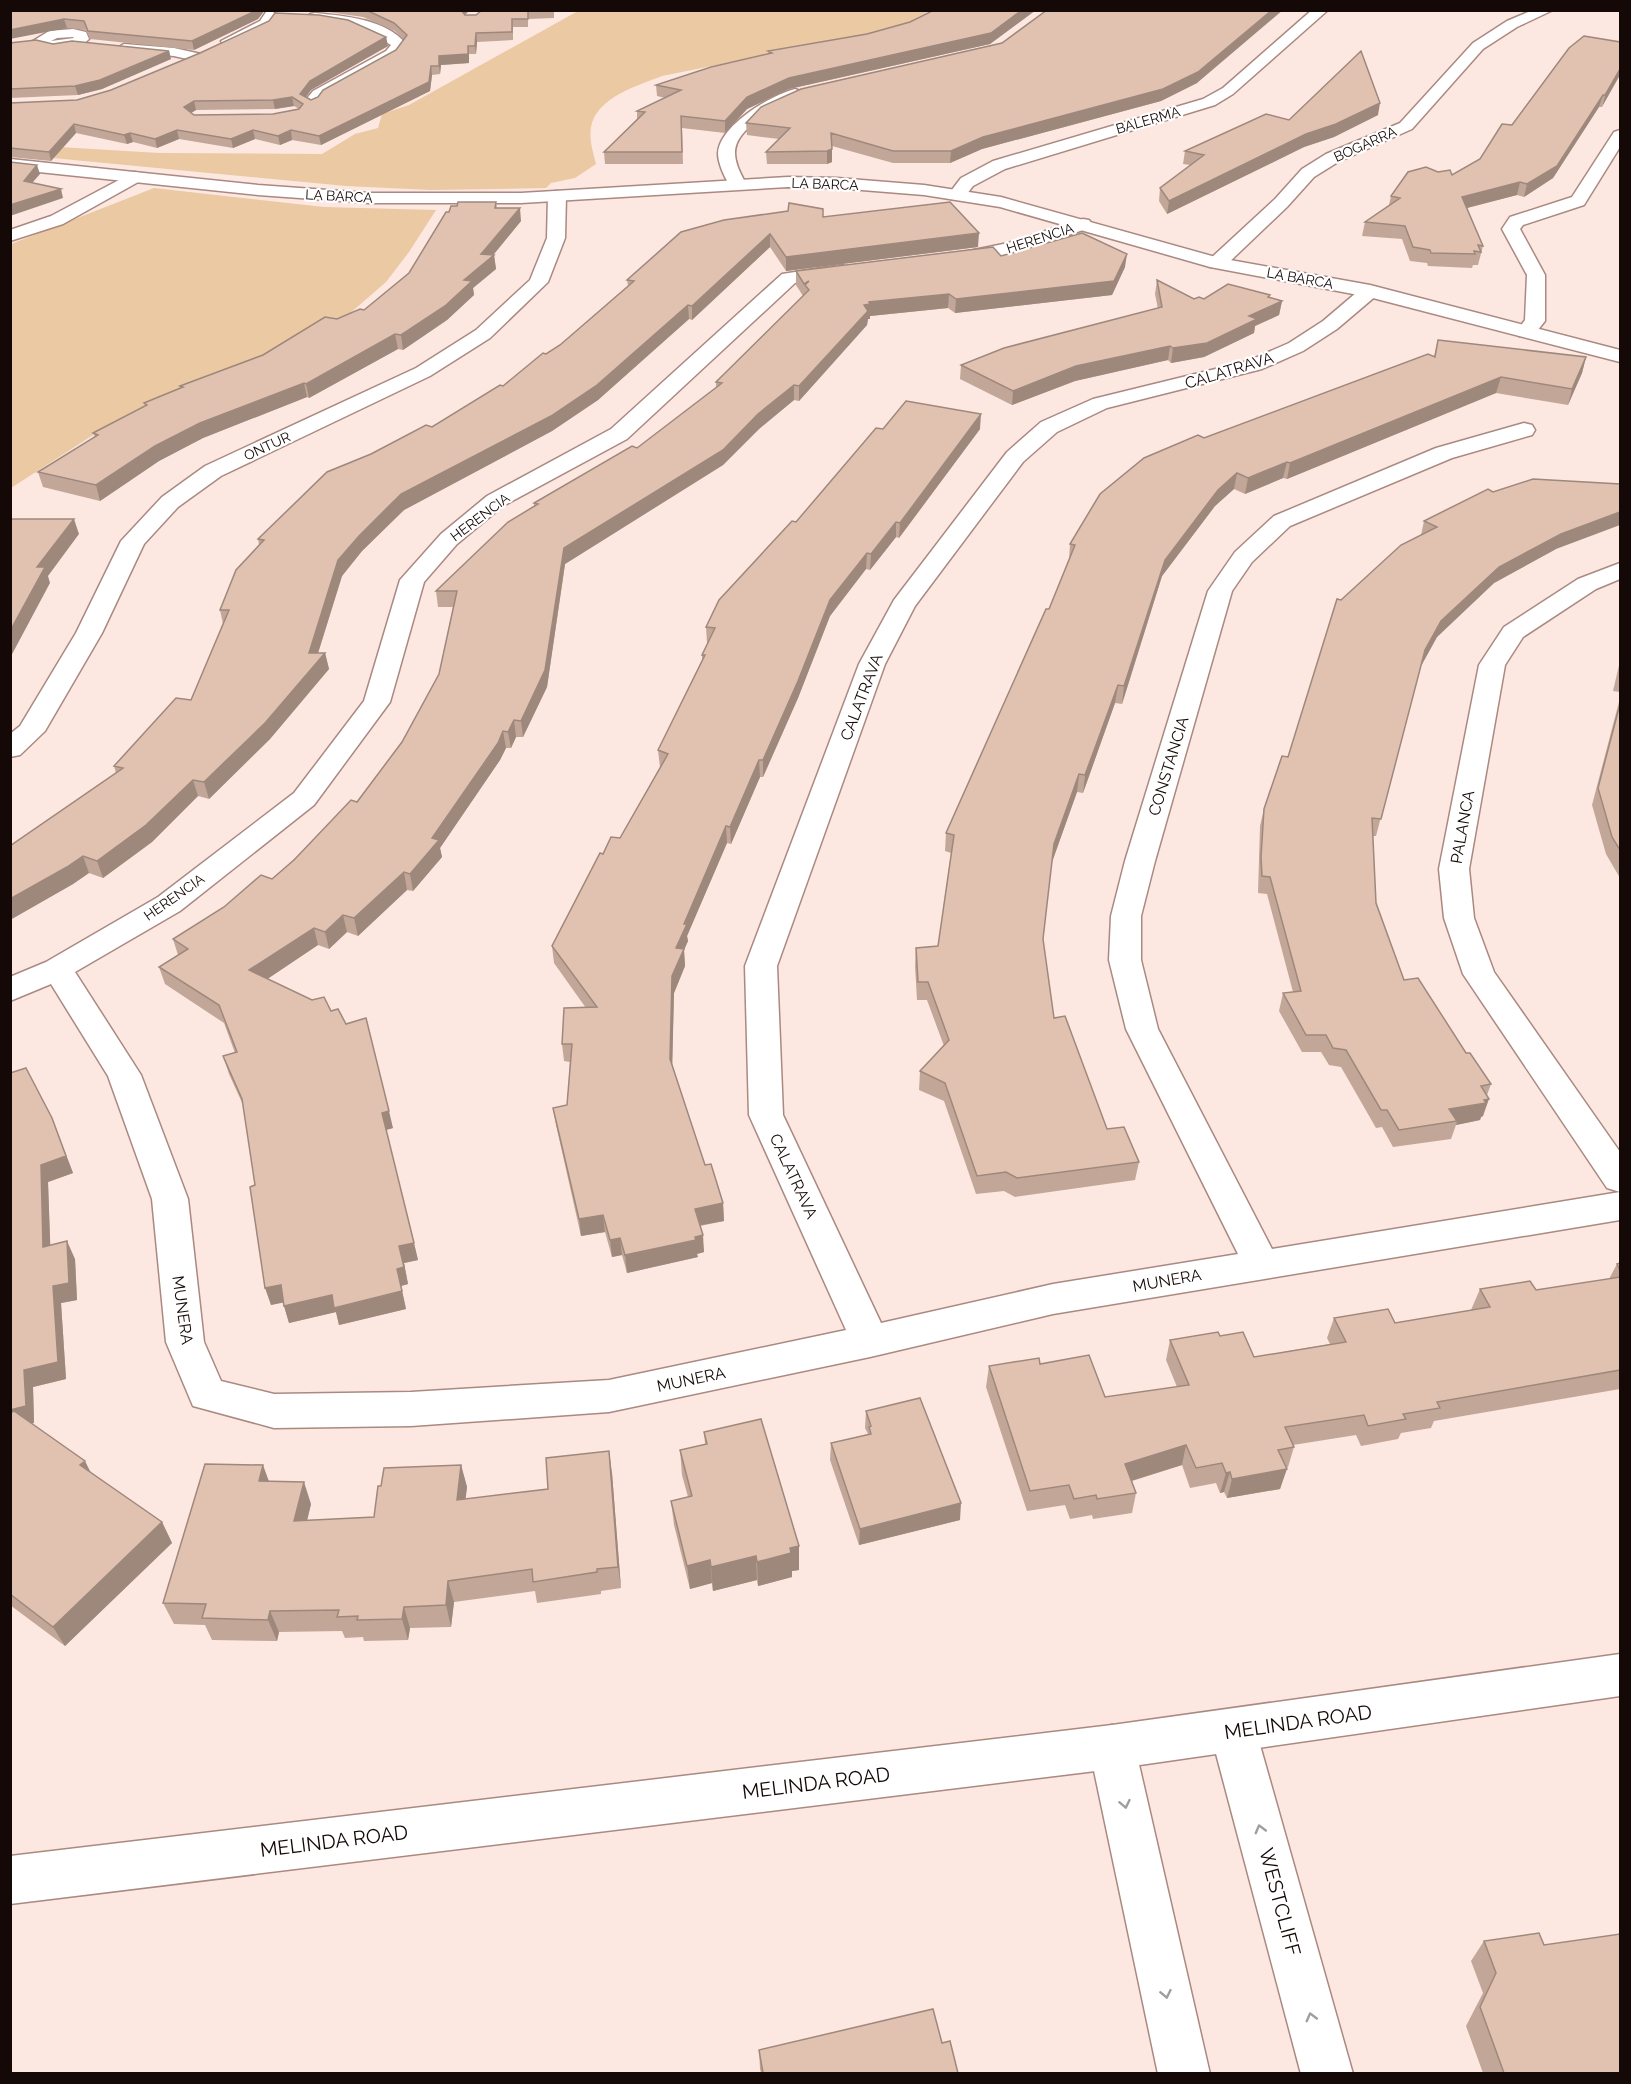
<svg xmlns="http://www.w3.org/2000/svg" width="1631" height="2084" font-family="Raleway,sans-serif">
  <rect width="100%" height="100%" fill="#fde7e1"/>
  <!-- green -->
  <path fill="#eac9a3" d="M 578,11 L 929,11 L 896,29 L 662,76 C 637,86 597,97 591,127 C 589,140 593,152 596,164 L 575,178 L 551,183 L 546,188 L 431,190 L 346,186 L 11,154 L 10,144 L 159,153 L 322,154 L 355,134 L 378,128 L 382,114 L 409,105 Z
    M 154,188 L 324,207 L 436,210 L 409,252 L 386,282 L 348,315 L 290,348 L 104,428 L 11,488 L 11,244 Z"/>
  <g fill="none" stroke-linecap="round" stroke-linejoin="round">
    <!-- minor casing -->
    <g stroke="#aa8981" stroke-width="3">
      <path id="minor" d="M 1312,10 L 1328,10 L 1233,94 L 1215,105 L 1005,169 L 973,186 L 963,199 L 951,199 L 948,195 L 961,178 L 993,161 L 1203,99 L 1223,88 Z
        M 1533,10 L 1553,10 L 1517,27 L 1483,49 L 1412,129 L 1338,162 L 1314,177 L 1287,207 L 1224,267 L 1210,267 L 1208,263 L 1210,259 L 1275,199 L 1302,169 L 1326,154 L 1400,123 L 1473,43 L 1507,21 Z
        M 271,11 L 278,15 L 270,27 L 233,44 L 223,44 L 221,41 L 260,21 L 266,12 Z
        M 315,13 C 345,16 386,19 406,44 L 396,57 L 323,97 L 318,105 L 306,105 L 304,102 L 313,91 L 386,51 L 391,45 L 365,30 L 310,20 L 308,17 L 310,14 Z
        M 73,29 L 86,32 L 89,39 C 77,52 45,55 33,41 L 49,31 ZM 57,38 L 73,37 L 74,38 L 51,41 Z
        M 124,44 L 174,48 L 201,54 L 203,57 L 196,61 L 174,56 L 119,51 L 117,48 Z
        M 795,89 L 800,91 L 803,94 L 800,97 C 780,107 735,126 735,153 C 735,164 741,174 746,184 L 743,188 L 731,188 C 725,178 718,164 718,153 C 720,125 771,95 795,89 Z
        M 1620,130 L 1620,147 L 1584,205 L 1523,225 L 1520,229 L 1545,275 L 1545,321 L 1533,336 L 1519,336 L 1516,332 L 1525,320 L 1527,275 L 1502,229 L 1510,217 L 1572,197 L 1614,132 Z
        M 134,172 L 140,173 L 142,177 L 140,181 L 63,224 L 10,241 L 10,230 L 51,216 Z
        M 557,191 L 563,192 L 566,196 L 565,238 L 548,282 L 490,338 L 430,376 L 221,476 L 178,507 L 144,544 L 102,633 L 45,731 L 20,755 L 10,757 L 10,734 L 20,726 L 76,633 L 121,541 L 162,497 L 205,466 L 416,368 L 476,330 L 530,280 L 547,238 L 548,196 L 551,192 Z
        M 1083,219 L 1089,220 L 1092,224 L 1089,228 L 1018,252 L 952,266 L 945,264 L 943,260 L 945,256 L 1008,243 Z
        M 841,265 L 848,267 L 850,271 L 848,275 L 795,283 L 627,439 L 503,506 L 457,544 L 424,582 L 390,702 L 314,805 L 180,911 L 75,972 L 141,1075 L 188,1199 L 204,1342 L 221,1381 L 274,1394 L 411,1392 L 609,1380 L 846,1330 L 749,1115 L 745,966 L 859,664 L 894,600 L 1007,452 L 1041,422 L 1093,399 L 1248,361 L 1289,343 L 1323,321 L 1363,287 L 1377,287 L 1380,291 L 1377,295 L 1337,329 L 1303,351 L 1262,369 L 1107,408 L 1057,432 L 1023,462 L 915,606 L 885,664 L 777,966 L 783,1115 L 881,1323 L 1053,1284 L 1238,1254 L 1126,1029 L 1109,960 L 1111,916 L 1125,861 L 1208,591 L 1235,552 L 1274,516 L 1436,448 L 1524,423 L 1532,425 L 1535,430 L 1532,435 L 1452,458 L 1290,526 L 1252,562 L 1232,591 L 1155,861 L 1141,916 L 1141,960 L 1158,1029 L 1272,1249 L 1620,1192 L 1620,1220 L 1053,1314 L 870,1357 L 609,1412 L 411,1426 L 274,1428 L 193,1406 L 166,1342 L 152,1199 L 108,1076 L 51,984 L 10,1001 L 10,977 L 46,962 L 158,897 L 294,793 L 364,701 L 400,580 L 441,534 L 487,496 L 611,429 L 782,274 Z
        M 1620,563 L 1620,579 L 1596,589 L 1523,637 L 1505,665 L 1469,869 L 1474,918 L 1494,972 L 1620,1152 L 1620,1192 L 1607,1188 L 1463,974 L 1444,918 L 1439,869 L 1479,665 L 1504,627 L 1578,579 Z
        M 1233,1709 L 1249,1715 L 1256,1731 L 1353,2074 L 1301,2074 L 1210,1731 L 1217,1715 Z
        M 1112,1725 L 1128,1731 L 1135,1747 L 1210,2074 L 1158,2074 L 1089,1747 L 1096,1731 Z"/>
    </g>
    <!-- tertiary casing -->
    <g stroke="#aa8981" stroke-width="3">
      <path id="tertiary" d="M 10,159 L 258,185 L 369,193 L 521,193 L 788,177 L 837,178 L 924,185 L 1001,197 L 1219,258 L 1370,285 L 1620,350 L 1620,362 L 1369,297 L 1210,267 L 1000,207 L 924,195 L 837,188 L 788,187 L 521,203 L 369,203 L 258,195 L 10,169 Z"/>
    </g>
    <!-- secondary casing -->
    <g stroke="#aa8981" stroke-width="3">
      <path id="secondary" d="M 1620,1654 L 1620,1696 L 1112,1769 L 10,1904 L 10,1856 L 1112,1725 Z"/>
    </g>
    <!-- minor -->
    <use href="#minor" fill="#fff" fill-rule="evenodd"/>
    <!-- tertiary -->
    <use href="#tertiary" fill="#fff" fill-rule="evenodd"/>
    <!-- secondary -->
    <use href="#secondary" fill="#fff" fill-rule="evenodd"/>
  </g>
  <!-- wall -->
  <path fill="#c2a798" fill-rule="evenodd" d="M 10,10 L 265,10 L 258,19 L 194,50 L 90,39 L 86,30 L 67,28 Z
    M 314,10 L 470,10 L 465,15 L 476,15 L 482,10 L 554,10 L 554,18 L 528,19 L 528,27 L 513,27 L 513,40 L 477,42 L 476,54 L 469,54 L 469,63 L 441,65 L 440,74 L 432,75 L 430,91 L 321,145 L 292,140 L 280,145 L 255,139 L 233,148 L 179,139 L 157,148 L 133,142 L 127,144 L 76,133 L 51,161 L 10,157 L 10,103 L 77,100 L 386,37 L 388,46 L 311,90 L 306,97 L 311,100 L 318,97 L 396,50 L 404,40 L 395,31 L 363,17 ZM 294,106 L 299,109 L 273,114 L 194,115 L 191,113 L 196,110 L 275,109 Z
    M 934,10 L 1036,10 L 990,44 L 789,89 L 747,109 L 725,133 L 682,128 L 683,164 L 605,164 L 604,152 L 637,119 L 637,111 L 665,98 L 657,96 L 656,85 L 768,54 L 768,51 L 867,34 L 910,22 Z
    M 1620,42 L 1602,107 L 1599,107 L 1553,178 L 1524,197 L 1517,195 L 1467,208 L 1483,246 L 1478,265 L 1473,265 L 1472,268 L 1428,266 L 1427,263 L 1410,261 L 1402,239 L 1362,236 L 1365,222 L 1389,205 L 1391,196 L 1438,172 L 1452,175 L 1480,159 L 1512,125 Z
    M 10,43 L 53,44 L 169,51 L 171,59 L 102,89 L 78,95 L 10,98 Z
    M 1002,43 L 1197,83 L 1161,101 L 982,149 L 950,163 L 893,163 L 832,146 L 832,162 L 827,164 L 767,164 L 766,152 L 779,139 L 747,135 L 746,123 Z
    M 1378,115 L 1334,137 L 1304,147 L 1167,214 L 1159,201 L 1160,188 L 1190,165 L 1183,164 L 1185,151 L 1289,120 Z
    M 496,202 L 497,208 L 521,221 L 493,255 L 494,255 L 496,269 L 473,288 L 474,295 L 447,320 L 403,350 L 398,349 L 309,398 L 307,397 L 203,438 L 159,461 L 100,501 L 43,487 L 38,472 L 95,437 L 93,433 L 145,406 L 144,403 L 181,388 L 180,386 L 263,355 L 337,319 L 364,310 L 409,273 L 449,212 L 457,206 Z
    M 823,217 L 978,247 L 786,271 L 770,247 L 692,320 L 689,319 L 598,400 L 552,431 L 404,510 L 362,551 L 342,576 L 318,653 L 325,653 L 329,669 L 270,739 L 209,799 L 198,796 L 152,842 L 103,878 L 89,873 L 73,884 L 10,920 L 116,773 L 114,766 L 191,700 L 223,624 L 220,610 L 259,545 L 258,539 L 432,427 L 503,386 L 546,354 L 560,345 L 628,286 L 627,280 Z
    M 1001,256 L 1125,267 L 1112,295 L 955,313 L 948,308 L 870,316 L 870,319 L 868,319 L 867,325 L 799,401 L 794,400 L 759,429 L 723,465 L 565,564 L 547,687 L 523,737 L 516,737 L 511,748 L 506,748 L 500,760 L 440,848 L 442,857 L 413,891 L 407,890 L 358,936 L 347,932 L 329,949 L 318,945 L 267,979 L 393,1128 L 386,1130 L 418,1260 L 404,1263 L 408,1284 L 401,1286 L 406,1309 L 339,1325 L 336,1312 L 289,1323 L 283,1302 L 271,1305 L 244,1107 L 229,1074 L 223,1056 L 235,1053 L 224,1023 L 165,984 L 159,967 L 178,955 L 173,939 L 272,879 L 357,802 L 402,742 L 439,674 L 453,607 L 438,607 L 436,591 L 534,507 L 534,503 L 637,448 L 716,388 L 716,382 L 803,296 L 796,285 L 796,271 Z
    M 1157,280 L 1194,299 L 1270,298 L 1282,301 L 1279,315 L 1255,326 L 1254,333 L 1204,357 L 1171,363 L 1168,360 L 1075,381 L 1012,405 L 960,379 L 961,365 L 1158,309 L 1155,294 Z
    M 1438,340 L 1586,357 L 1582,373 L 1568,405 L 1496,393 L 1287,479 L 1283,478 L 1245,494 L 1234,489 L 1215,506 L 1162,576 L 1122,704 L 1115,703 L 1083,793 L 1077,792 L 1052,862 L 1043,939 L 1054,1018 L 1107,1129 L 1139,1162 L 1135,1180 L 1015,1197 L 1004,1191 L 976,1194 L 944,1101 L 919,1090 L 920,1071 L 944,1046 L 927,1000 L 917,1000 L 915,966 L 916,948 L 938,946 L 951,853 L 945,851 L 946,833 L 1049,609 L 1069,561 L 1070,544 L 1204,438 L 1434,356 Z
    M 883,429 L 980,429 L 899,538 L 896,537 L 870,570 L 866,569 L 830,616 L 798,698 L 763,777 L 760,777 L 731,844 L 727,843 L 687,936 L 688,941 L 684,950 L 685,966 L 674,993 L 672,1064 L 705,1165 L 723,1203 L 724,1221 L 700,1226 L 704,1252 L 697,1254 L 698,1257 L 627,1273 L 622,1255 L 612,1257 L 605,1232 L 581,1236 L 556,1125 L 553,1108 L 567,1105 L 570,1062 L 564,1061 L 562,1044 L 586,1008 L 554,963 L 552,946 L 603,854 L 620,838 L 660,767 L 658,750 L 702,660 L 702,655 L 708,643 L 707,643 L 706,627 L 796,522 Z
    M 1424,521 L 1556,549 L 1494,583 L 1437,637 L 1421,666 L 1376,836 L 1373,836 L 1376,903 L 1404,980 L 1466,1053 L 1491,1084 L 1487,1095 L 1483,1116 L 1481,1117 L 1480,1120 L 1456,1125 L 1451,1139 L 1393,1147 L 1382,1127 L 1376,1128 L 1341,1067 L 1329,1065 L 1321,1052 L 1302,1052 L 1279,1011 L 1283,993 L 1293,992 L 1267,894 L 1258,893 L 1260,826 L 1264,809 L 1288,757 L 1341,600 L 1421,535 Z
    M 1620,661 L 1620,692 L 1613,691 Z
    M 1620,698 L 1620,878 L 1606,854 L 1592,805 Z
    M 10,1073 L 52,1118 L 73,1173 L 48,1182 L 50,1245 L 75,1259 L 77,1300 L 61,1303 L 66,1379 L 33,1387 L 34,1423 L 31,1423 L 90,1472 L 162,1522 L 172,1543 L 65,1646 L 10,1605 Z
    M 1620,1263 L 1620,1389 L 1434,1421 L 1431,1428 L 1401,1433 L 1398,1439 L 1361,1446 L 1356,1435 L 1293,1445 L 1294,1447 L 1288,1467 L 1286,1468 L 1280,1489 L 1227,1498 L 1224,1492 L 1220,1493 L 1216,1483 L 1190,1488 L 1182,1465 L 1132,1481 L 1136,1493 L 1132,1513 L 1093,1519 L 1092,1515 L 1070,1519 L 1065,1505 L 1027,1511 L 986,1387 L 989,1366 L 1040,1364 L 1105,1397 L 1177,1387 L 1166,1360 L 1170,1340 L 1220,1336 L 1254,1357 L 1330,1344 L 1327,1338 L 1334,1318 L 1395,1323 L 1471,1310 L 1480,1289 L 1536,1290 L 1609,1279 L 1617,1264 Z
    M 866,1411 L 960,1520 L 859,1545 L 830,1460 L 831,1443 L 868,1434 L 865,1428 Z
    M 704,1432 L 799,1546 L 799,1570 L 792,1571 L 792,1577 L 758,1586 L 757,1580 L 713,1591 L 712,1583 L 690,1589 L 674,1525 L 671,1501 L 688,1497 L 682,1475 L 680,1450 L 705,1444 Z
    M 461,1465 L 467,1487 L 465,1499 L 548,1489 L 612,1473 L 621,1588 L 601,1591 L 601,1594 L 537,1603 L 535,1591 L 454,1602 L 451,1627 L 410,1628 L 408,1640 L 364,1641 L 363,1637 L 345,1638 L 342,1631 L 279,1632 L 277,1641 L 212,1640 L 205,1625 L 174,1624 L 163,1603 L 269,1481 L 311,1504 L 307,1520 L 374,1517 Z
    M 1484,1941 L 1544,1945 L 1620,2073 L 1483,2073 L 1466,2026 L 1483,1993 L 1471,1961 Z
    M 942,2043 L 958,2073 L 761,2073 L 760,2069 L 759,2050 Z"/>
  <!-- shaded-wall -->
  <path fill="#9e887c" d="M 257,10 L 265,10 L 258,19 L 194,50 L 192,41 Z
    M 461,10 L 470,10 L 463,16 Z
    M 1022,10 L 1036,10 L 990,44 L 789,89 L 747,109 L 725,133 L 725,121 L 747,97 L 789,78 Z
    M 1272,10 L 1283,10 L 1197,83 L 1161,101 L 982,149 L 950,163 L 951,151 Z
    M 64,19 L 67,28 L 10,39 L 10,30 Z
    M 476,33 L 477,42 L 476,54 L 475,46 Z
    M 386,37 L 388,46 L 311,90 L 302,102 L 300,94 L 310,81 Z
    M 468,46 L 469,54 L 469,63 L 441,65 L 440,74 L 439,66 L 439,56 Z
    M 169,51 L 171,59 L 102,89 L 78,95 L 75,86 Z
    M 431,66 L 432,75 L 430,91 L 321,145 L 319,136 Z
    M 1620,69 L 1620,75 L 1602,107 L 1605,95 Z
    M 1603,95 L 1599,107 L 1553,178 L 1524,197 L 1527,184 Z
    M 292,97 L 294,106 L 275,109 L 273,100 Z
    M 194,101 L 196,110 L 186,116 L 184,107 Z
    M 1380,103 L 1378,115 L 1334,137 L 1304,147 L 1167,214 L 1169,201 L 1306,134 Z
    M 74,124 L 76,133 L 51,161 L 49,152 Z
    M 177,130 L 179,139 L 157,148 L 155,139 Z
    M 253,130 L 255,139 L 233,148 L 231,139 Z
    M 291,130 L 292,140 L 280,145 L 278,136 Z
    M 130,133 L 133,142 L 127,144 L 124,135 Z
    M 832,149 L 832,162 L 827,164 L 827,151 Z
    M 37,165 L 40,174 L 26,190 L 24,181 Z
    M 1520,182 L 1517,195 L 1459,210 L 1462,197 Z
    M 61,189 L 63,198 L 10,216 L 10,205 Z
    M 520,208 L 521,221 L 490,259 L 494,255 L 496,269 L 473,288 L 474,295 L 447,320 L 403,350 L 401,335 L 464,280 L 481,254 Z
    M 979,233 L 978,247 L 786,271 L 786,257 Z
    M 770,234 L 770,247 L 692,320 L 692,306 Z
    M 1127,254 L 1125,267 L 1112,295 L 955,313 L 956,299 Z
    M 949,294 L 948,308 L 870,316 L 870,319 L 868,319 L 867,325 L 799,401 L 799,386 L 864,305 L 869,302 Z
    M 1270,295 L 1268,307 L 1282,301 L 1279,315 L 1255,326 L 1254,333 L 1204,357 L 1171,363 L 1173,348 L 1249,316 Z
    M 688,305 L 689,319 L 598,400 L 552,431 L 404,510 L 362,551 L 342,576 L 314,666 L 325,653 L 329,669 L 270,739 L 209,799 L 204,782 L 309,653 L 338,560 L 359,536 L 401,494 Z
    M 395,334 L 398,349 L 309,398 L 306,384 Z
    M 1170,346 L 1168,360 L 1075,381 L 1012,405 L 1013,391 L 1076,366 Z
    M 1586,357 L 1582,373 L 1568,405 L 1572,389 Z
    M 1501,377 L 1496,393 L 1287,479 L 1290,463 Z
    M 304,383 L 307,397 L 203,438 L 159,461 L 100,501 L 96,485 L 155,446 L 200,423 Z
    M 794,385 L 794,400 L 759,429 L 723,465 L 565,564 L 547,687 L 523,737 L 521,721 L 564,548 L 758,414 Z
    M 981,414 L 980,429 L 899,538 L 900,523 Z
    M 1287,462 L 1283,478 L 1245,494 L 1248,478 Z
    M 1237,473 L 1234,489 L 1215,506 L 1162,576 L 1122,704 L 1124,686 L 1165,560 L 1218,490 Z
    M 1620,512 L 1620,525 L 1556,549 L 1494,583 L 1437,637 L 1421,666 L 1425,650 L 1441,621 L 1499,567 L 1561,534 Z
    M 74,519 L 79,534 L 48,576 L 50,583 L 10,658 L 10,631 L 37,567 Z
    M 896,522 L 896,537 L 870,570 L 871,554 Z
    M 867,553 L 866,569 L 830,616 L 798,698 L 763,777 L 763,760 L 830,600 Z
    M 1118,685 L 1115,703 L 1083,793 L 1085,775 Z
    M 514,720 L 516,737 L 511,748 L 508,732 Z
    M 503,731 L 506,748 L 500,760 L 440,848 L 442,857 L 413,891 L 410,874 L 432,838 Z
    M 759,760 L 760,777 L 731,844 L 730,827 Z
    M 1079,774 L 1077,792 L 1052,862 L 1054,844 Z
    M 193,780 L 198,796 L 152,842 L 103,878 L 97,861 Z
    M 726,826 L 727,843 L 687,936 L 688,941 L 684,950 L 685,966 L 674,993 L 672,1077 L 670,1059 L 672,976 L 676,948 L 684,924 Z
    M 83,856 L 89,873 L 73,884 L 10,920 L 10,899 Z
    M 404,872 L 407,890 L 358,936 L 354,918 Z
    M 343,915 L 347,932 L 329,949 L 325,932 Z
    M 314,928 L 318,945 L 254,988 L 249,970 Z
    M 1489,1099 L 1483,1116 L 1481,1117 L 1480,1120 L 1456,1125 L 1457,1121 L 1449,1109 Z
    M 389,1111 L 393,1128 L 386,1130 L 382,1113 Z
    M 52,1118 L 73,1173 L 48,1182 L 51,1264 L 43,1247 L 41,1165 Z
    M 723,1203 L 724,1221 L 696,1226 L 695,1209 Z
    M 603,1215 L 605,1232 L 581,1236 L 579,1219 Z
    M 703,1235 L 704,1252 L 697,1254 L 698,1257 L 627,1273 L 625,1255 Z
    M 620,1238 L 622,1255 L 612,1257 L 610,1240 Z
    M 67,1241 L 75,1259 L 77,1300 L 61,1303 L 66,1379 L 33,1387 L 34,1423 L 10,1429 L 10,1410 L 24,1370 Z
    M 414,1243 L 418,1260 L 404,1263 L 408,1284 L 401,1286 L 406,1309 L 339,1325 L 336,1312 L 289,1323 L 284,1306 L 332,1295 L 397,1269 L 399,1246 Z
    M 281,1285 L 286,1302 L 271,1305 L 265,1288 Z
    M 1186,1445 L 1182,1465 L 1121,1484 L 1125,1464 Z
    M 609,1451 L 612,1473 L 621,1588 L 618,1567 Z
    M 85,1461 L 95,1481 L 80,1465 Z
    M 263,1465 L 271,1487 L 259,1481 Z
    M 461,1465 L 467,1487 L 463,1522 L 457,1500 Z
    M 1287,1469 L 1280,1489 L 1227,1498 L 1232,1479 Z
    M 1230,1472 L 1224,1492 L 1220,1493 L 1226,1473 Z
    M 304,1482 L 311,1504 L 302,1542 L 294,1521 Z
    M 961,1503 L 960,1520 L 859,1545 L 860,1529 Z
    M 162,1522 L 172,1543 L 65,1646 L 53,1627 Z
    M 799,1546 L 799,1570 L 792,1571 L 792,1577 L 758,1586 L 757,1562 L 790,1548 Z
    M 756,1556 L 757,1580 L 713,1591 L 711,1567 Z
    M 710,1560 L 712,1583 L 690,1589 L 687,1566 Z
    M 448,1581 L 454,1602 L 451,1627 L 446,1605 Z
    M 404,1607 L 410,1628 L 408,1640 L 402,1619 Z
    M 270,1611 L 279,1632 L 277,1641 L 268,1620 Z"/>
  <!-- building -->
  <path fill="#e1c2b1" stroke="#9e887c" stroke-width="1.5" fill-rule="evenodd" d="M 10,10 L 257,10 L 192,41 L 88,31 L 84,21 L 64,19 L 10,30 Z
    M 366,10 L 461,10 L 465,15 L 476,15 L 482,10 L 528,10 L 528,19 L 512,19 L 512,32 L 476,33 L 475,46 L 468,46 L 468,54 L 439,56 L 439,66 L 431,66 L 429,82 L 319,136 L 291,130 L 278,136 L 253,130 L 231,139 L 177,130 L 155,139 L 130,133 L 124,135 L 74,124 L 49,152 L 10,148 L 10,103 L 77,100 L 111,90 L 200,53 L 269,21 L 275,13 L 319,15 L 348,20 L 386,37 L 310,81 L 300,94 L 311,100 L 318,97 L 323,90 L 396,50 L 407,35 L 394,23 ZM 292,97 L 303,104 L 299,109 L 273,114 L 194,115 L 184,107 L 194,101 L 273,100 Z
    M 934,10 L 1022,10 L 991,33 L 789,78 L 747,97 L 725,121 L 681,116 L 682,152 L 604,152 L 645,112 L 637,111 L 681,90 L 656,85 L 711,67 L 772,53 L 768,51 L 867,34 L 910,22 Z
    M 1047,10 L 1272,10 L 1198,72 L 1163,89 L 983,137 L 951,151 L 893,151 L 831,133 L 832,149 L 827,151 L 766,152 L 790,128 L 746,123 L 761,107 L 801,89 L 1002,43 Z
    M 1584,36 L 1620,42 L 1620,69 L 1605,95 L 1603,95 L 1557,166 L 1527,184 L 1520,182 L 1462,197 L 1483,246 L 1478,245 L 1481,252 L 1474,251 L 1475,254 L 1431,253 L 1430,250 L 1413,247 L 1405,226 L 1365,222 L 1400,198 L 1391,196 L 1408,172 L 1426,167 L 1438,172 L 1450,170 L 1452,175 L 1480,159 L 1502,124 L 1512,125 L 1569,48 Z
    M 36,40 L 53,44 L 72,41 L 169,51 L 100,80 L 75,86 L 10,89 L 10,43 Z
    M 1361,51 L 1380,103 L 1336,124 L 1306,134 L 1169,201 L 1160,188 L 1204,155 L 1185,151 L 1266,114 L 1289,120 Z
    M 10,162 L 37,165 L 24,181 L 61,189 L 10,205 Z
    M 458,202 L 496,202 L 495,208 L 520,208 L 481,254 L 494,255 L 464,280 L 472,281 L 445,306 L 401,335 L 395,334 L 306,384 L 304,383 L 200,423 L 155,446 L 96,485 L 38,472 L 98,435 L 93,433 L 147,405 L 144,403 L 183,387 L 180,386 L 263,355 L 325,317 L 337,319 L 360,309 L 364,310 L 409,273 L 446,212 L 449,212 L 451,206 L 457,206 Z
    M 950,202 L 979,233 L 786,257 L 770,234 L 692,306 L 688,305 L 597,385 L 551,416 L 401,494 L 359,536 L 338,560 L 309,653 L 325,653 L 265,723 L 204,782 L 193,780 L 146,825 L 97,861 L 83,856 L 67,867 L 10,899 L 10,846 L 123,768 L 114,766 L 176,698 L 191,700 L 229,610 L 220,610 L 236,570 L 264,540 L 258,539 L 327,472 L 371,454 L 426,425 L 432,427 L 500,385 L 503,386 L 543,353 L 546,354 L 560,345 L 634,281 L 627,280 L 681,232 L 724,220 L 788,211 L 789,203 L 823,209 L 823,217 Z
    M 1082,233 L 1127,254 L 1114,281 L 956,299 L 949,294 L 869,302 L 870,304 L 864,305 L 868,311 L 799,386 L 794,385 L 758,414 L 723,450 L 564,548 L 545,670 L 521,721 L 514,720 L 508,732 L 503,731 L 498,743 L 432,838 L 439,840 L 410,874 L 404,872 L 354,918 L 343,915 L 325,932 L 314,928 L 249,970 L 312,1000 L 324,997 L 331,1011 L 338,1009 L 346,1024 L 366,1018 L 389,1111 L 382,1113 L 414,1243 L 399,1246 L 404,1267 L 397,1269 L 402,1291 L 334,1308 L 332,1295 L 284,1306 L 281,1285 L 265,1288 L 250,1187 L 255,1185 L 242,1099 L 223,1056 L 237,1052 L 219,1005 L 159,967 L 188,949 L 173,939 L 224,907 L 261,875 L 272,879 L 294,860 L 351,800 L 357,802 L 402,742 L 439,674 L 457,591 L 436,591 L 508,522 L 538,504 L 534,503 L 632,446 L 637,448 L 722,383 L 716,382 L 809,290 L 805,285 L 809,281 L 804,284 L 796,271 L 993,247 L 1001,256 Z
    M 1157,280 L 1194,299 L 1199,297 L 1204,299 L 1228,284 L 1270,295 L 1268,297 L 1282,301 L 1249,316 L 1257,319 L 1207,343 L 1173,348 L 1170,346 L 1076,366 L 1013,391 L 961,365 L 1004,348 L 1162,307 Z
    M 1438,340 L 1586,357 L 1572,389 L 1501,377 L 1290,463 L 1287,462 L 1248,478 L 1237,473 L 1218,490 L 1165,560 L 1124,686 L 1118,685 L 1085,775 L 1079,774 L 1054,844 L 1043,939 L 1054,1018 L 1065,1016 L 1107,1129 L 1124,1127 L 1139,1162 L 1017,1178 L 1006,1172 L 977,1176 L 945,1083 L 920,1071 L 949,1040 L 928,982 L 918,982 L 916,948 L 938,946 L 954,835 L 946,833 L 1046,609 L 1049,609 L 1075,545 L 1070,544 L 1100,494 L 1144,458 L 1198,435 L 1204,438 L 1428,354 L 1435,357 Z
    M 906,401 L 981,414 L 900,523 L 896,522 L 871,554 L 867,553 L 830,600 L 798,681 L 763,760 L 759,760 L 730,827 L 726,826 L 684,924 L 687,924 L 676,948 L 684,949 L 672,976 L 670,1059 L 705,1165 L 711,1164 L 723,1203 L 695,1209 L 703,1235 L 695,1237 L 696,1240 L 625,1255 L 620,1238 L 610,1240 L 603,1215 L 579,1219 L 553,1108 L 567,1105 L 572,1044 L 562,1044 L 564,1008 L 597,1007 L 552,946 L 600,853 L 603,854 L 611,837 L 620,838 L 668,754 L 658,750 L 705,655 L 702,655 L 715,628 L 706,627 L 719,600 L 792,521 L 796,522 L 876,428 L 883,429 Z
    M 1533,479 L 1620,484 L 1620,512 L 1561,534 L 1499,567 L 1441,621 L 1425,650 L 1381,819 L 1372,818 L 1376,903 L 1404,980 L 1418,978 L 1466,1053 L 1470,1053 L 1491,1084 L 1481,1086 L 1489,1099 L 1484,1100 L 1486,1103 L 1449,1109 L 1457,1121 L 1399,1130 L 1387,1110 L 1381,1110 L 1346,1050 L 1333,1048 L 1326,1035 L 1306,1035 L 1283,993 L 1301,991 L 1270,877 L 1262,876 L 1261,857 L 1264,809 L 1282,756 L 1288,757 L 1337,599 L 1341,600 L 1401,545 L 1437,527 L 1424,521 L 1488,489 L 1493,492 Z
    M 10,519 L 74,519 L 37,567 L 45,567 L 10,631 Z
    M 1620,704 L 1620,850 L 1612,837 L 1598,788 Z
    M 26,1068 L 52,1118 L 66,1156 L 41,1165 L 43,1247 L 67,1241 L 69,1283 L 53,1286 L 58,1362 L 24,1370 L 26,1406 L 10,1410 L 10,1073 Z
    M 1620,1263 L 1620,1270 L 1617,1264 Z
    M 1620,1277 L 1620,1370 L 1437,1402 L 1440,1408 L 1403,1414 L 1406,1419 L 1368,1426 L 1364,1415 L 1285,1427 L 1294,1447 L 1278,1450 L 1287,1469 L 1232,1479 L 1230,1472 L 1226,1473 L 1222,1463 L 1196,1468 L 1186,1445 L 1125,1464 L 1136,1493 L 1097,1499 L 1096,1495 L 1074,1499 L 1069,1485 L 1030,1491 L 989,1366 L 1039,1358 L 1040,1364 L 1089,1355 L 1105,1397 L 1189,1385 L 1170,1340 L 1218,1332 L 1220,1336 L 1243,1332 L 1254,1357 L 1346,1342 L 1334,1318 L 1388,1309 L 1395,1323 L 1490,1307 L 1480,1289 L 1530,1281 L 1536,1290 Z
    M 920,1398 L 961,1503 L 860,1529 L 831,1443 L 871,1434 L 869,1427 L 871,1426 L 866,1411 Z
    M 14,1411 L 85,1461 L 80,1465 L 162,1522 L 53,1627 L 10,1594 L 10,1413 Z
    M 761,1419 L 799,1546 L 790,1548 L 791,1553 L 757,1562 L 756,1556 L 711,1567 L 710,1560 L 687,1566 L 671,1501 L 692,1496 L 680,1450 L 707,1444 L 704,1432 Z
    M 609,1451 L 618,1567 L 597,1569 L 597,1572 L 533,1582 L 532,1569 L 448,1581 L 446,1605 L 404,1607 L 402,1619 L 357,1620 L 358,1616 L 337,1617 L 339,1610 L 270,1611 L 268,1620 L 202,1618 L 206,1604 L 163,1603 L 205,1464 L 263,1465 L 259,1481 L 304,1482 L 294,1521 L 374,1517 L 378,1486 L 381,1486 L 384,1468 L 461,1465 L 457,1500 L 548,1489 L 546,1458 Z
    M 1539,1933 L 1544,1945 L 1620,1934 L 1620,2073 L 1504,2073 L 1480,2007 L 1496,1973 L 1484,1941 Z
    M 933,2009 L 942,2043 L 950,2041 L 958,2073 L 763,2073 L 759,2050 Z"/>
  <!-- one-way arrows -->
  <defs><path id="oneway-chevron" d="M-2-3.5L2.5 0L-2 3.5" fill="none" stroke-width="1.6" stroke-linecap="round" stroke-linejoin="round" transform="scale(1.5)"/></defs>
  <g stroke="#a19d9c">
    <use href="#oneway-chevron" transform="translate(1125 1804) rotate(78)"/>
    <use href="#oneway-chevron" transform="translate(1260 1829) rotate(-105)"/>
    <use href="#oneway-chevron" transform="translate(1166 1994) rotate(78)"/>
    <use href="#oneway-chevron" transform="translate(1311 2017) rotate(-105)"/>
  </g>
  <g text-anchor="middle" stroke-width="4.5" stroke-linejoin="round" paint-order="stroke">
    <!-- far-street labels -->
    <g font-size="14" fill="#140907" stroke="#fff">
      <text transform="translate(1148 120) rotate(-16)" y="5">BALERMA</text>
      <text transform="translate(1365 144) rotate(-24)" y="5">BOGARRA</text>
      <text transform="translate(825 184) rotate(2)" y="5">LA BARCA</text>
      <text transform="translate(339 196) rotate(3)" y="5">LA BARCA</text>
      <text transform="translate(1040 238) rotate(-18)" y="5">HERENCIA</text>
      <text transform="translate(1300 278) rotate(10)" y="5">LA BARCA</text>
      <text transform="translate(267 446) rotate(-25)" y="5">ONTUR</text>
      <text transform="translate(480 517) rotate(-37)" y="5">HERENCIA</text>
      <text transform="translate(174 897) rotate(-35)" y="5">HERENCIA</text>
    </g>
    <!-- street labels -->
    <g font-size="16" fill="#140907" stroke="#fff">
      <text transform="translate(1229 370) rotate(-17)" y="6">CALATRAVA</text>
      <text transform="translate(861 697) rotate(-69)" y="6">CALATRAVA</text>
      <text transform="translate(1168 766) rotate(-73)" y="6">CONSTANCIA</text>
      <text transform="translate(1462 827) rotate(-80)" y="6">PALANCA</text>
      <text transform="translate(794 1176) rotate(65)" y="6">CALATRAVA</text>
      <text transform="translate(1167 1280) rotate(-10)" y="6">MUNERA</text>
      <text transform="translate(183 1310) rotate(82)" y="6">MUNERA</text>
      <text transform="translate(691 1379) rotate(-12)" y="6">MUNERA</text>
    </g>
    <!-- near-street labels -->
    <g font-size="20" fill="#140907" stroke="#fff">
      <text transform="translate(1298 1722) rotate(-8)" y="7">MELINDA ROAD</text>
      <text transform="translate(816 1783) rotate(-7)" y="7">MELINDA ROAD</text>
      <text transform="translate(334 1841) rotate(-7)" y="7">MELINDA ROAD</text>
      <text transform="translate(1280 1902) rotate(75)" y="7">WESTCLIFF</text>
    </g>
  </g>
  <!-- border -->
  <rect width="1631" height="2084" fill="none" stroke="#140907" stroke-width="24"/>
</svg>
